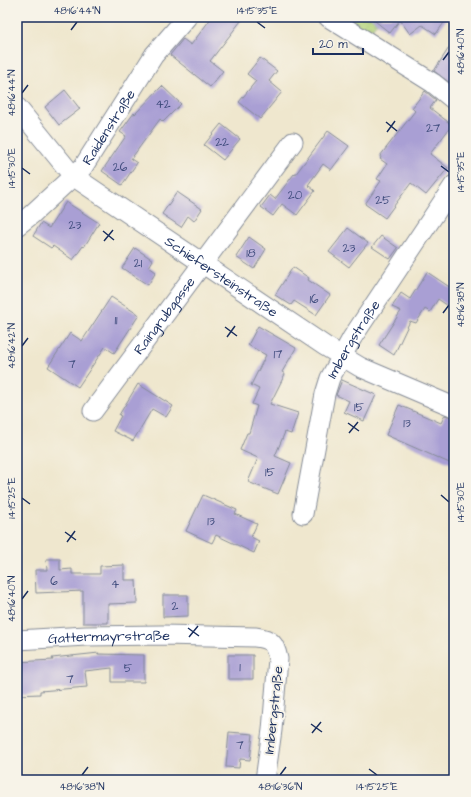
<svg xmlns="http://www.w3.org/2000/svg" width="471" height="797" font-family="'Architects Daughter',sans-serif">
  <defs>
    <pattern id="grass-dots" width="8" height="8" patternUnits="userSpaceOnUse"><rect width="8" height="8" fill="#b6d67e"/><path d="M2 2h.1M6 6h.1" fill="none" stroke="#9cb86f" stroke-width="1.8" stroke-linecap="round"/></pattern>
  </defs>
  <rect width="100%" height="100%" fill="#f7f3e8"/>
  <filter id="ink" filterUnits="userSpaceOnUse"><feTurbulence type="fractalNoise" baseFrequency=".025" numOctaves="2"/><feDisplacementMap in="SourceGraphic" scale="8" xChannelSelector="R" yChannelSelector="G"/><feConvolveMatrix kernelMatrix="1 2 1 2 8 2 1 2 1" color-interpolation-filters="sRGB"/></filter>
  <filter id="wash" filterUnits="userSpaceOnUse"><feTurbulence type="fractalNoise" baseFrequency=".012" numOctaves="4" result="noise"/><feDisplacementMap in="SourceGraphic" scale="16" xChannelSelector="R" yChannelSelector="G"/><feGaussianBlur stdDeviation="0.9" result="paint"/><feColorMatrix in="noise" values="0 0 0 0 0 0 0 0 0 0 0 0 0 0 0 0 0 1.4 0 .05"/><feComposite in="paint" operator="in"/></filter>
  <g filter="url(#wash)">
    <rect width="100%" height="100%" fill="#efe7ce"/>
    <!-- grass -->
    <path fill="url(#grass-dots)" stroke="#68826e" d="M 342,17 L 381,17 L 368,34 Z"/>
    <g id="blocks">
      <!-- building -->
      <path fill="#a99fd4" d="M 212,17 L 244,17 L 210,61 L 223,71 L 210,87 L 170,55 L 183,39 L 191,45 Z
        M 370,17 L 448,17 L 436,34 L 422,25 L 410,34 L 400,20 L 390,33 Z
        M 454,40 L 454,77 L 450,83 L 434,71 Z
        M 260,58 L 277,71 L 269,81 L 282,92 L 260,119 L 239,102 L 256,81 L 247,74 Z
        M 162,86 L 181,104 L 163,122 L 160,119 L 131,159 L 137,163 L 122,185 L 102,171 L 126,136 L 120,132 L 134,113 L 135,114 Z
        M 65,90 L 80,109 L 59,125 L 45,107 Z
        M 425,91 L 436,100 L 430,108 L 452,125 L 430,154 L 448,168 L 426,195 L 411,183 L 385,218 L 365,204 L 381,181 L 377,179 L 387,164 L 380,159 L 381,158 L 380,156 L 415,111 L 412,108 Z
        M 221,124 L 240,139 L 223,160 L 204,145 Z
        M 328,131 L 349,146 L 331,170 L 323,164 L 308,185 L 315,191 L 297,215 L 282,204 L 273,216 L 261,207 L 270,195 L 275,199 L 294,174 L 295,175 Z
        M 177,192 L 202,209 L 194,221 L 188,216 L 181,227 L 162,214 Z
        M 66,202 L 99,223 L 84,247 L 83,246 L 73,260 L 53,246 L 51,248 L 33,236 L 41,223 L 49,228 Z
        M 348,228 L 368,243 L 349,267 L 329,252 Z
        M 381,236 L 398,248 L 390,259 L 372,247 Z
        M 249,237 L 266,249 L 254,269 L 236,257 Z
        M 135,248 L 153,260 L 149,267 L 156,272 L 148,285 L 122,268 Z
        M 293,267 L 309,278 L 308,280 L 330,295 L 316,315 L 294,301 L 291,305 L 275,295 Z
        M 427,272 L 454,290 L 454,310 L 438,299 L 430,312 L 425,309 L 416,323 L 410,321 L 394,355 L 379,345 L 401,311 L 392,307 L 401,293 L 410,299 Z
        M 111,297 L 139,315 L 114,353 L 105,347 L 78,387 L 48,367 L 70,333 L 82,341 Z
        M 258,326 L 296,348 L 282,372 L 285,374 L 270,404 L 298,413 L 291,434 L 285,432 L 275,456 L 291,463 L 278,494 L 248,482 L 258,458 L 240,450 L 247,433 L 249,433 L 257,406 L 252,404 L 259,389 L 251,385 L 266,355 L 248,345 Z
        M 342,380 L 376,395 L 364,421 L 344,412 L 349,401 L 336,395 Z
        M 138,384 L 173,406 L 166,417 L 152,409 L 133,441 L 113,431 L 121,416 L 119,415 Z
        M 399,405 L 441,423 L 445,415 L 454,418 L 454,465 L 386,435 Z
        M 203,495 L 237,510 L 235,514 L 257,524 L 251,537 L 259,541 L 254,553 L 216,535 L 212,543 L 186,531 Z
        M 46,559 L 60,559 L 60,570 L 72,569 L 72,574 L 100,574 L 100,566 L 124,565 L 124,580 L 136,580 L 137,603 L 108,604 L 108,623 L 83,623 L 83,591 L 36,593 L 35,570 L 47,570 Z
        M 163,595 L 188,595 L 188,616 L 163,617 Z
        M 99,653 L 98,654 L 144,655 L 144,682 L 112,682 L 112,668 L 85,671 L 87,687 L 40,691 L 40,694 L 17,695 L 17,662 L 53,660 L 52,658 Z
        M 228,655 L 253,655 L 253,679 L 228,679 Z
        M 229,732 L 253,734 L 250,760 L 240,759 L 239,768 L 226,767 Z"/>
    </g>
  </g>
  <g filter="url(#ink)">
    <use href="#blocks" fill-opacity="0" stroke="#858b96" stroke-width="1"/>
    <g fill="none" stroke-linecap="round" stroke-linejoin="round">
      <!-- minor casing -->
      <g stroke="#858b96" stroke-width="21">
        <g id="minor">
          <path d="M 328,17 L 433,83 L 454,100"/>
          <path id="s1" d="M 17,107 L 73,176 L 325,346 L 360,367 L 454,407"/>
          <path id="s2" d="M 17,226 L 31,215 L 83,167 L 154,55 L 187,17"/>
          <path id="s3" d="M 93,411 L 293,142"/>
          <path id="s4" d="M 303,514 L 325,394 L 330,378 L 352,338 L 454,185"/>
          <path id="s5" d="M 17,640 L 86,636 L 162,635 L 255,637 C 271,639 275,643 278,659 L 272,730 L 265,780"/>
        </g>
      </g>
      <!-- minor -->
      <use href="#minor" stroke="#fff" stroke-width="19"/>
    </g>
  </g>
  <!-- ticks -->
  <path fill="none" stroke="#1b2f5e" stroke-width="1.5" d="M 257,22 L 265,28M 71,30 L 77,22M 443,60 L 449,52M 22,93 L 28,85M 386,122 L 397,131M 387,132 L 395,121M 441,166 L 449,172M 22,168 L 30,174M 103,231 L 114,240M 104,241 L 113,230M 443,313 L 449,305M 225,327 L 237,336M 227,337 L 235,326M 22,346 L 28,338M 348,423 L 359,431M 349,433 L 358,422M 441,495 L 449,502M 22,498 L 30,504M 65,532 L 76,540M 67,542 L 75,531M 22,599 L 28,591M 188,628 L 199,636M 189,637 L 198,626M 311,724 L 322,732M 312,733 L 321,722M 369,769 L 377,775M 82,775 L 88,767M 280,775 L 286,767"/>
  <g text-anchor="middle" stroke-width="4" stroke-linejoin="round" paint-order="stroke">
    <!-- number labels -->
    <g font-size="12" fill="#3e4b7c">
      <text x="163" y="108">42</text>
      <text x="433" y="132">27</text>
      <text x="222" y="146">22</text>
      <text x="120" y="171">26</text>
      <text x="295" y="199">20</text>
      <text x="383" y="204">25</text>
      <text x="75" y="229">23</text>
      <text x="349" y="252">23</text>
      <text x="251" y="257">18</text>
      <text x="138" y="267">21</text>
      <text x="314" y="303">16</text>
      <text x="116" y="324">11</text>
      <text x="278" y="358">17</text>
      <text x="72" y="368">7</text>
      <text x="359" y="411">15</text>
      <text x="407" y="427">13</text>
      <text x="270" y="476">15</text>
      <text x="211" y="525">13</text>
      <text x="54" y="585">6</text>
      <text x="115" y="588">4</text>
      <text x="175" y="610">2</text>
      <text x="240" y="671">1</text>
      <text x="128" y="672">5</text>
      <text x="70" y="683">7</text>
      <text x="240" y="749">7</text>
    </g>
    <!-- street labels -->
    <g font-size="14" fill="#1b2f5e" stroke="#f7f3e8">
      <text dy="5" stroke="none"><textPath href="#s2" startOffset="136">Raidenstraße</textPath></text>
      <text dy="5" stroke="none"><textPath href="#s1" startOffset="268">Schiefersteinstraße</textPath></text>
      <text dy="5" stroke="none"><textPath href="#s3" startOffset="119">Raingrubgasse</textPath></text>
      <text dy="5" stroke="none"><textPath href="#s4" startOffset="184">Imbergstraße</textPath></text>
      <text dy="5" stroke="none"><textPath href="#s5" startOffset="92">Gattermayrstraße</textPath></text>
      <text transform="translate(273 710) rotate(-84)" y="5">Imbergstraße</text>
    </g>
  </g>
  <!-- margin -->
  <rect width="471" height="797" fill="none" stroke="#f7f3e8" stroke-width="44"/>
  <!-- scale -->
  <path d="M313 48v6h50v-6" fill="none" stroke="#1b2f5e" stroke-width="2"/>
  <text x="319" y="48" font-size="12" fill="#1b2f5e" stroke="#f7f3e8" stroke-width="3" paint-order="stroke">20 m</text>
  <rect x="22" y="22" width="427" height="753" fill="none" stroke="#1b2f5e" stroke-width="1.5"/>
  <g font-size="10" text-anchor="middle" fill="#1b2f5e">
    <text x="77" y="14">48°16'44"N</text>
    <text x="257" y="14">14°15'35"E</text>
    <text transform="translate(460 52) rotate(-90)" y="4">48°16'40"N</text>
    <text transform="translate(11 93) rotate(-90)" y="4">48°16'44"N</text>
    <text transform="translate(11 168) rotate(-90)" y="4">14°15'30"E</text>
    <text transform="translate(460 172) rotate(-90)" y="4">14°15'35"E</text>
    <text transform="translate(460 305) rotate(-90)" y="4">48°16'38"N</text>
    <text transform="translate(11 346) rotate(-90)" y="4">48°16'42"N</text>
    <text transform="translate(11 498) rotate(-90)" y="4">14°15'25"E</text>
    <text transform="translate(460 502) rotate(-90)" y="4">14°15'30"E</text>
    <text transform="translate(11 599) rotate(-90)" y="4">48°16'40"N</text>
    <text x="82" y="790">48°16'38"N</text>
    <text x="280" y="790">48°16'36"N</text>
    <text x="377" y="790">14°15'25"E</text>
  </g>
</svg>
